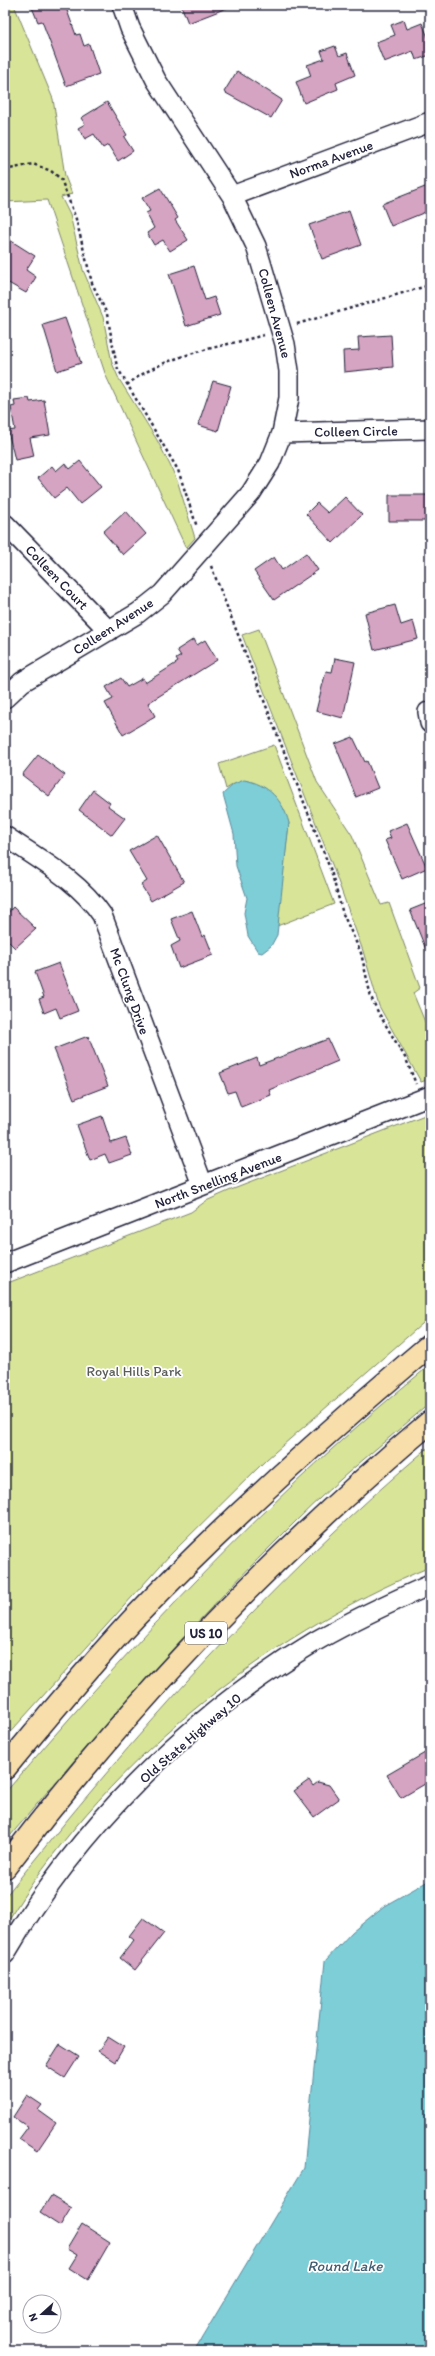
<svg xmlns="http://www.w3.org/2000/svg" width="435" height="2356" font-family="Itim,sans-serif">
  <rect width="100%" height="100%" fill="#fff"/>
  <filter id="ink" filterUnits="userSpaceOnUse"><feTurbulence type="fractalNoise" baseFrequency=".025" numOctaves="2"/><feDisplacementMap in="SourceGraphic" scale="8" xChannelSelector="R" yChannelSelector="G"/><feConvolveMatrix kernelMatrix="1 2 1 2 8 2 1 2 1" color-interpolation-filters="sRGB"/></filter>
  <g filter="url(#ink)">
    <!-- green -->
    <path fill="#d8e598" stroke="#7d846a" d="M 5,5 L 14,5 L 53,99 L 65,176 L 72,194 L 61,197 L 70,215 L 83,270 L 103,317 L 112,363 L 119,379 L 157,440 L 170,465 L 178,483 L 195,538 L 186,548 L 106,376 L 47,200 L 5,202 Z
      M 259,629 L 317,782 L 352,835 L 381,905 L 389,903 L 420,988 L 413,993 L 430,1034 L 430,1079 L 421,1082 L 379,1006 L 363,951 L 333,867 L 242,635 Z
      M 274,745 L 334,904 L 277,926 L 289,823 L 234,784 L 226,789 L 219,764 Z
      M 430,1113 L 430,1317 L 267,1459 L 169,1556 L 5,1738 L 5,1284 L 191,1212 L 206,1201 L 231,1190 Z
      M 430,1365 L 430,1403 C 385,1442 338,1479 296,1521 C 193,1622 98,1731 5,1842 L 5,1793 C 135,1640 273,1492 430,1365 Z
      M 430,1446 L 430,1567 C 263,1635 97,1770 5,1926 L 5,1897 C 133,1735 272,1580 430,1446 Z"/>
    <!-- water -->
    <path fill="#7eced8" stroke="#598999" d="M 244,780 C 268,784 283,800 289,823 L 277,935 L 271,946 L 262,953 L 258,952 L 248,936 L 244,913 L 247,898 L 236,866 L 234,834 L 223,794 L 234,784 Z
      M 430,1880 L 430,2351 L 194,2351 L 304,2168 L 325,1961 L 352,1932 L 384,1906 Z"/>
    <!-- building -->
    <path fill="#d5a4c2" stroke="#22223b" d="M 31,5 L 65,5 L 76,35 L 80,34 L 84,46 L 89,44 L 99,74 L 66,86 L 42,21 L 38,22 Z
      M 181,5 L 232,5 L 232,6 L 188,23 Z
      M 404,20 L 407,29 L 422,23 L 430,42 L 430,55 L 416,60 L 413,51 L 384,62 L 376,42 L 395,35 L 391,25 Z
      M 335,46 L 339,56 L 347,53 L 355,75 L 336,83 L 338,89 L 304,103 L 296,82 L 311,76 L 307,65 L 324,59 L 321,51 Z
      M 237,71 L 282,100 L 271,118 L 224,92 Z
      M 107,102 L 127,135 L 124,137 L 133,151 L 118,161 L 108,145 L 103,148 L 94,134 L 85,139 L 78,128 L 85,124 L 81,118 Z
      M 430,185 L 430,202 L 425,204 L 428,211 L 391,226 L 382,204 Z
      M 160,188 L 178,218 L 175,220 L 188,240 L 170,251 L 163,240 L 154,245 L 147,233 L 154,228 L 146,213 L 150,211 L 142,198 Z
      M 349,211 L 361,245 L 322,259 L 309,225 Z
      M 5,237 L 35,256 L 26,270 L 36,277 L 26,293 L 5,281 Z
      M 194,266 L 205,300 L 214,297 L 220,315 L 186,326 L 169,274 Z
      M 65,318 L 81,363 L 57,371 L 43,325 Z
      M 391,335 L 393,367 L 344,372 L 343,351 L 359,350 L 358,337 Z
      M 213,381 L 231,386 L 218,431 L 198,425 Z
      M 29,398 L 30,402 L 44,400 L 50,435 L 30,438 L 34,456 L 15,460 L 8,431 L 15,430 L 11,407 L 15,406 L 14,400 Z
      M 80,461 L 101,487 L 80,504 L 67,488 L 54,498 L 38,478 L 52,466 L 56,471 L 65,463 L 70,469 Z
      M 389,495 L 430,495 L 430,521 L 389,521 Z
      M 345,497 L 362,515 L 333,543 L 306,514 L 317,503 L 328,513 Z
      M 126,511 L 146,534 L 123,555 L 103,532 Z
      M 306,553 L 318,570 L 274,600 L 254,571 L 274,557 L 282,570 Z
      M 395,605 L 401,625 L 413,621 L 418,639 L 374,650 L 365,613 Z
      M 194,639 L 197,645 L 205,640 L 217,660 L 148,703 L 155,716 L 123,735 L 105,703 L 113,699 L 106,687 L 121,678 L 127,687 L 143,678 L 145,683 L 178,662 L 176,659 L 181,656 L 177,650 Z
      M 335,658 L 355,662 L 343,718 L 316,711 L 326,671 L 332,672 Z
      M 353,737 L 365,762 L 367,761 L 378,788 L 356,797 L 335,744 Z
      M 38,755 L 65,775 L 49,796 L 22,775 Z
      M 93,790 L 110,803 L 108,806 L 125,818 L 112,835 L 79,810 Z
      M 407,823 L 427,868 L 402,879 L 385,840 L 391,838 L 388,831 Z
      M 157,835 L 184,882 L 151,901 L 141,885 L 147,881 L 129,851 Z
      M 430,902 L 430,957 L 429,957 L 410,910 Z
      M 13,907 L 36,929 L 15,948 L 5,938 L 5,916 Z
      M 192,911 L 202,937 L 205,935 L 213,955 L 179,968 L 171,946 L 180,941 L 171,919 Z
      M 59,963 L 78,1011 L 60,1018 L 56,1008 L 44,1013 L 39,999 L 44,997 L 35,972 Z
      M 88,1036 L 108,1086 L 74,1099 L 54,1049 Z
      M 328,1039 L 338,1061 L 269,1090 L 271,1095 L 241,1107 L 235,1091 L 228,1093 L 220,1073 L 257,1058 L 259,1065 Z
      M 102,1116 L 111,1143 L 126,1138 L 132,1155 L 109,1163 L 105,1154 L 90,1160 L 77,1125 Z
      M 430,1750 L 430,1781 L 401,1798 L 387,1775 Z
      M 309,1780 L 313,1786 L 318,1782 L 329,1785 L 339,1799 L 314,1817 L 294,1791 Z
      M 143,1918 L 164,1933 L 135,1970 L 120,1958 L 134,1940 L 129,1936 Z
      M 108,2037 L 124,2047 L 115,2062 L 98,2051 Z
      M 60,2044 L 79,2056 L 65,2078 L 46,2066 Z
      M 27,2095 L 42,2105 L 38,2110 L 56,2123 L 37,2151 L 19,2139 L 28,2127 L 13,2117 Z
      M 51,2196 L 71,2208 L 60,2226 L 40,2213 Z
      M 82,2224 L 110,2242 L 88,2280 L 69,2268 L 77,2255 L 67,2249 Z"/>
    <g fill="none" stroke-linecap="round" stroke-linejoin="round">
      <!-- minor casing -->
      <g stroke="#22223b" stroke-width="22">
        <path id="minor" d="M 232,196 L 430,122
          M 282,433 L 430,429
          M 5,524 L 109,631
          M 5,698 L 22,682 L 138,613 L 162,594 L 251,493 L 270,463 L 282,433 L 289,398 L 289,371 L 285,344 L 256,246 L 232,196 L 156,80 L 130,28 L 122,5
          M 428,712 L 430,723
          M 5,836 C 40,860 78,880 102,915 L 203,1185
          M 5,1263 L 430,1096
          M 5,1954 C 79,1827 190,1716 316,1641 C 353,1620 391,1602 430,1585"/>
      </g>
      <!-- highway casing -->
      <g stroke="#22223b" stroke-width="25">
        <path id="highway" d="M 5,1768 C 47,1717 90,1665 135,1617 C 228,1520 328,1431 430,1345
          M 5,1867 C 129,1704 273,1554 430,1422"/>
      </g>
      <!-- path -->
      <path stroke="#22223b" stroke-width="2.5" stroke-dasharray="3 3" stroke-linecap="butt" d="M 5,170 L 33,164 L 51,171 L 61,179 L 76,219 L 92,283 L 107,314 L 117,367 L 178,470 L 197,527
        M 297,324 L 430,285
        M 127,385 C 165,354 218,348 264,335
        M 211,566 L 331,871 L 343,914 L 361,953 L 371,997 L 378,1012 L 406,1059 L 416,1084"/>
      <!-- minor -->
      <use href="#minor" stroke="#fff" stroke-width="19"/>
      <!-- highway -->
      <use href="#highway" stroke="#f8deab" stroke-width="22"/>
    </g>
  </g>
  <g text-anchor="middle" stroke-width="3.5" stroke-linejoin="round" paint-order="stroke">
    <!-- shield labels -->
    <rect fill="#fff" stroke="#646476" stroke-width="1" x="185" y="1622" width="42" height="22" rx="3"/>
    <g font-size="13" font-weight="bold" fill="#22223b">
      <text x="206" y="1638">US 10</text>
    </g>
    <!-- street labels -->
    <g font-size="14" fill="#22223b" stroke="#fff">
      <text transform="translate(331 159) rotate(-20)" y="5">Norma Avenue</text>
      <text transform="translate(275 313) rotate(75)" y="5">Colleen Avenue</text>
      <text transform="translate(356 431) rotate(-1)" y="5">Colleen Circle</text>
      <text transform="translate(57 577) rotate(46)" y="5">Colleen Court</text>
      <text transform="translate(113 626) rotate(-33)" y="5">Colleen Avenue</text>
      <text transform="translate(130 991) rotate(70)" y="5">Mc Clung Drive</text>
      <text transform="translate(218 1180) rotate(-21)" y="5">North Snelling Avenue</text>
      <text transform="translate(190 1738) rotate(-41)" y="5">Old State Highway 10</text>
    </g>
    <!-- park labels -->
    <g font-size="14" fill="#595c57" stroke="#fff">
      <text x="134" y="1376">Royal Hills Park</text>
    </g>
    <!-- water labels -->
    <g font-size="15" font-style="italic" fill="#425e72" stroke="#fff">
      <text x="345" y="2271">Round Lake</text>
    </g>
  </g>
  <!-- margin -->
  <rect width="435" height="2356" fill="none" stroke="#fff" stroke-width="20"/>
  <rect x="10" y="10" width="415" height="2336" fill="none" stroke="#22223b" stroke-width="1.5" filter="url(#ink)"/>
  <!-- north arrow -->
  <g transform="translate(42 2314) rotate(249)"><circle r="19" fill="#ffffff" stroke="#a7a7b1"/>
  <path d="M0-3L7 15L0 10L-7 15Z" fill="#22223b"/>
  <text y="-6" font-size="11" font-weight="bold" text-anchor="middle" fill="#22223b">N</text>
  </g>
</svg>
